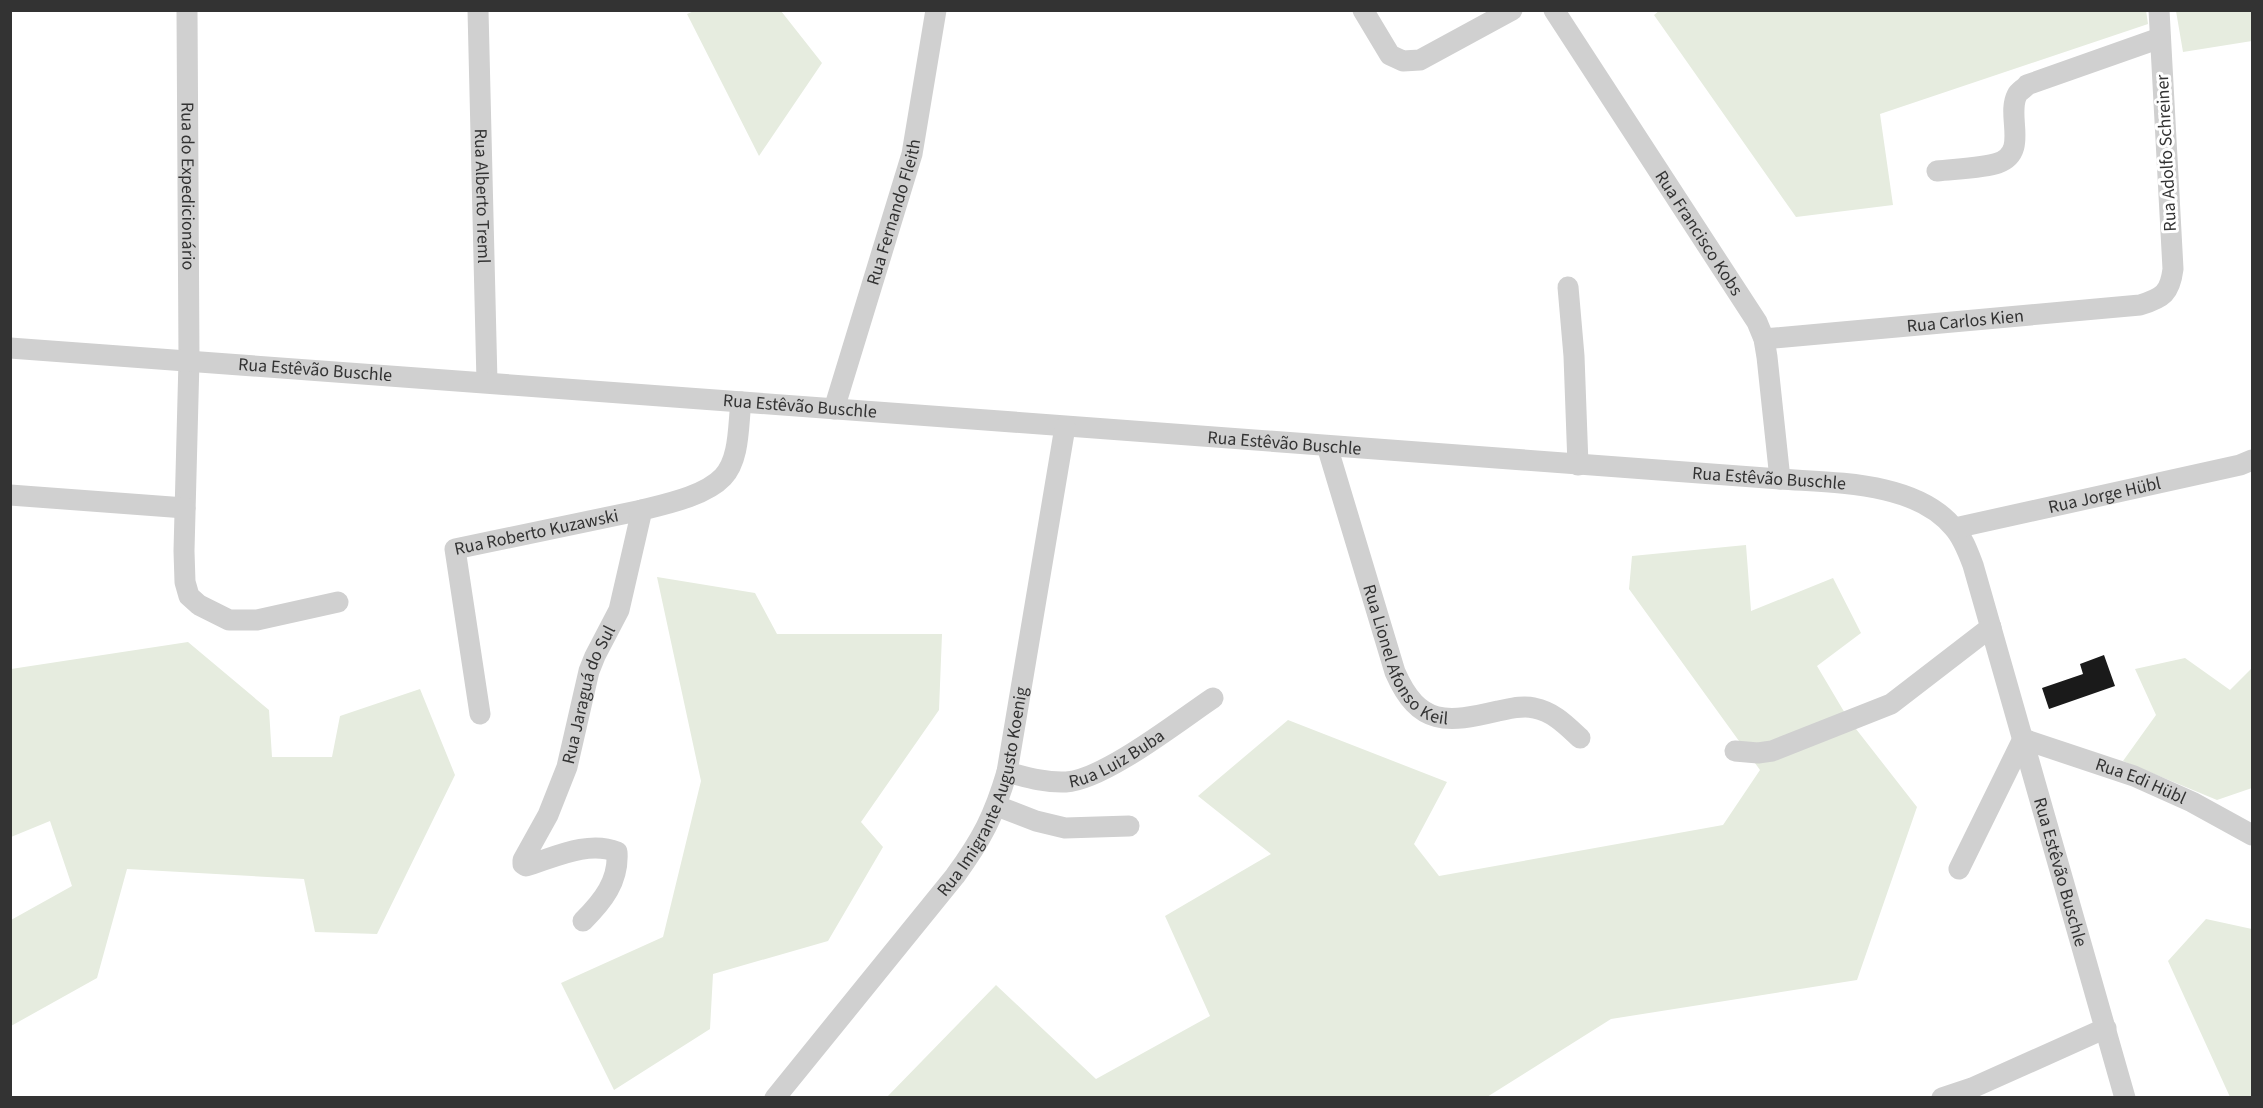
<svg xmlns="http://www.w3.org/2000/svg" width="2263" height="1108" font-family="'Source Sans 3',sans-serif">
  <rect width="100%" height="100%" fill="#fff"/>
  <!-- green -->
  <path fill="#e6ecdf" d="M 1660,10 L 2146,10 L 2148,24 L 1880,114 L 1893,205 L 1796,217 L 1654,15 Z
    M 694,11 L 781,11 L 822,63 L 759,156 L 687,14 Z
    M 2176,11 L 2252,11 L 2252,41 L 2183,52 Z
    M 1746,545 L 1751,611 L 1833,578 L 1861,633 L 1817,666 L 1849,720 L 1917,807 L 1857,980 L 1611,1019 L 1487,1097 L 886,1098 L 996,985 L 1096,1079 L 1210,1016 L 1165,916 L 1271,854 L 1198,796 L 1288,720 L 1447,782 L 1414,844 L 1439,876 L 1723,825 L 1760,770 L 1629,589 L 1632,556 Z
    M 657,577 L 755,593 L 777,634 L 942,634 L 939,710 L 861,822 L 883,847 L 828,941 L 713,974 L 710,1029 L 614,1090 L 561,983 L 663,937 L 701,781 Z
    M 188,642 L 269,710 L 272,757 L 332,757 L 340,716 L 420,689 L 455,775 L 377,934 L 315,932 L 304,879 L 127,869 L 97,978 L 11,1026 L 11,920 L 72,886 L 50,821 L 11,837 L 11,669 Z
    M 2185,658 L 2230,690 L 2252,668 L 2252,788 L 2217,800 L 2123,761 L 2156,715 L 2135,669 Z
    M 2206,919 L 2252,929 L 2252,1097 L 2230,1097 L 2168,961 Z"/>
  <!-- building -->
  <path fill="#1a1a1a" d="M 2104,655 L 2115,686 L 2049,709 L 2042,688 L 2083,674 L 2080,664 Z"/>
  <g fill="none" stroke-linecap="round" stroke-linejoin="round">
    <!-- minor -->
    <g stroke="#d0d0d0" stroke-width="21">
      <path id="s1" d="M 187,10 L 189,360 L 184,551 L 185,582 L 189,596 L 199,605 L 229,620 L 257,620 L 338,602"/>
      <path id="s2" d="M 478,10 L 487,382"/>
      <path d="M 1363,10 L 1390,55 L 1403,61 L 1420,60 L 1512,10"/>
      <path id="s3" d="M 1554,10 L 1757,322 L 1764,339 L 1767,357 L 1780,479"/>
      <path d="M 1937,171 C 1954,169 1984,168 1998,163 C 2029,152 2006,116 2017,95 C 2019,91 2025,88 2027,85 L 2160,38"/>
      <path d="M 1568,287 L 1574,356 L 1578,465"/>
      <path id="s4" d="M 1764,339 L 2140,305 C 2163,298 2170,293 2173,269 L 2159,10"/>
      <path id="s5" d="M 10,348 C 600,388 1190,438 1780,479 C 1834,483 1916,481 1954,528 C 1963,538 1968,552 1973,565 L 2125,1098"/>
      <path id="s6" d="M 834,409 L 912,154 L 936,10"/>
      <path id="s7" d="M 1327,446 L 1395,672 C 1419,727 1447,723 1498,711 C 1509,709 1522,705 1534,708 C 1554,712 1566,725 1580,738"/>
      <path d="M 10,495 L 185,508"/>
      <path id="s8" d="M 1955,528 L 2240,465 L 2252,460"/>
      <path id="s9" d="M 480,714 L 455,549 L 642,510"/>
      <path d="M 1735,751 L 1758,753 L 1772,751 L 1891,704 L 1991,627"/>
      <path id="s10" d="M 1007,772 C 1026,777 1045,783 1066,782 C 1104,780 1180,720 1213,698"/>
      <path d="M 997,806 L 1036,821 L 1065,828 L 1129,826"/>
      <path id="s11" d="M 1959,869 L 2023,739 L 2134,776 L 2192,802 L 2252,835"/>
      <path id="s12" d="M 583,921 C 603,901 619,881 617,852 C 588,840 553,858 526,866 L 523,864 L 523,860 L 548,815 L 567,767 L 589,671 L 595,656 L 619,610 L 642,510 C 666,504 705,496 723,477 C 740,459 738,425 741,402"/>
      <path id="s13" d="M 775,1098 L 955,876 C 982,839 994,816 1007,772 L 1065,427"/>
      <path d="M 1942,1098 L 1972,1088 L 2106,1028"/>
    </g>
  </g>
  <g text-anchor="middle" stroke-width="6" stroke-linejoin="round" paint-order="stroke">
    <!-- street labels -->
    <g font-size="18" fill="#333" stroke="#fff">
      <text transform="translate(2166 153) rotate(-93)" y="6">Rua Adolfo Schreiner</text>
      <text dy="6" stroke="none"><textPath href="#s1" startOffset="176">Rua do Expedicionário</textPath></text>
      <text dy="6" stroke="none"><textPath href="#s2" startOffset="186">Rua Alberto Treml</textPath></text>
      <text dy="6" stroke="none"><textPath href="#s6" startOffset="206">Rua Fernando Fleith</textPath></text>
      <text dy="6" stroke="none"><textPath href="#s3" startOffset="266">Rua Francisco Kobs</textPath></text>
      <text dy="6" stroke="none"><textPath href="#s4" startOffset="202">Rua Carlos Kien</textPath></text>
      <text dy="6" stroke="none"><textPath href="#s5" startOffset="306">Rua Estêvão Buschle</textPath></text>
      <text dy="6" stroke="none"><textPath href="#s5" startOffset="792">Rua Estêvão Buschle</textPath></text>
      <text dy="6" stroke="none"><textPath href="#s5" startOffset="1278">Rua Estêvão Buschle</textPath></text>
      <text dy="6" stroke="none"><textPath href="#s5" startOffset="1764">Rua Estêvão Buschle</textPath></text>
      <text dy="6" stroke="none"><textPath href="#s8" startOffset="153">Rua Jorge Hübl</textPath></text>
      <text dy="6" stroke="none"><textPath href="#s9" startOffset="250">Rua Roberto Kuzawski</textPath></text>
      <text dy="6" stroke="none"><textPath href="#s7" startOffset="228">Rua Lionel Afonso Keil</textPath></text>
      <text dy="6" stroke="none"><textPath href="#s12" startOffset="360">Rua Jaraguá do Sul</textPath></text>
      <text dy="6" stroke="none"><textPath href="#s10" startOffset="116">Rua Luiz Buba</textPath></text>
      <text dy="6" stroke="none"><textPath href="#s11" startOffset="270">Rua Edi Hübl</textPath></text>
      <text dy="6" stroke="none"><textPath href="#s13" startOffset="376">Rua Imigrante Augusto Koenig</textPath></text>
      <text dy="6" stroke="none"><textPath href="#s5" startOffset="2322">Rua Estêvão Buschle</textPath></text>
    </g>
  </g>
  <!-- border -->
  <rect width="2263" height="1108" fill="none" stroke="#333333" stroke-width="24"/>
</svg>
